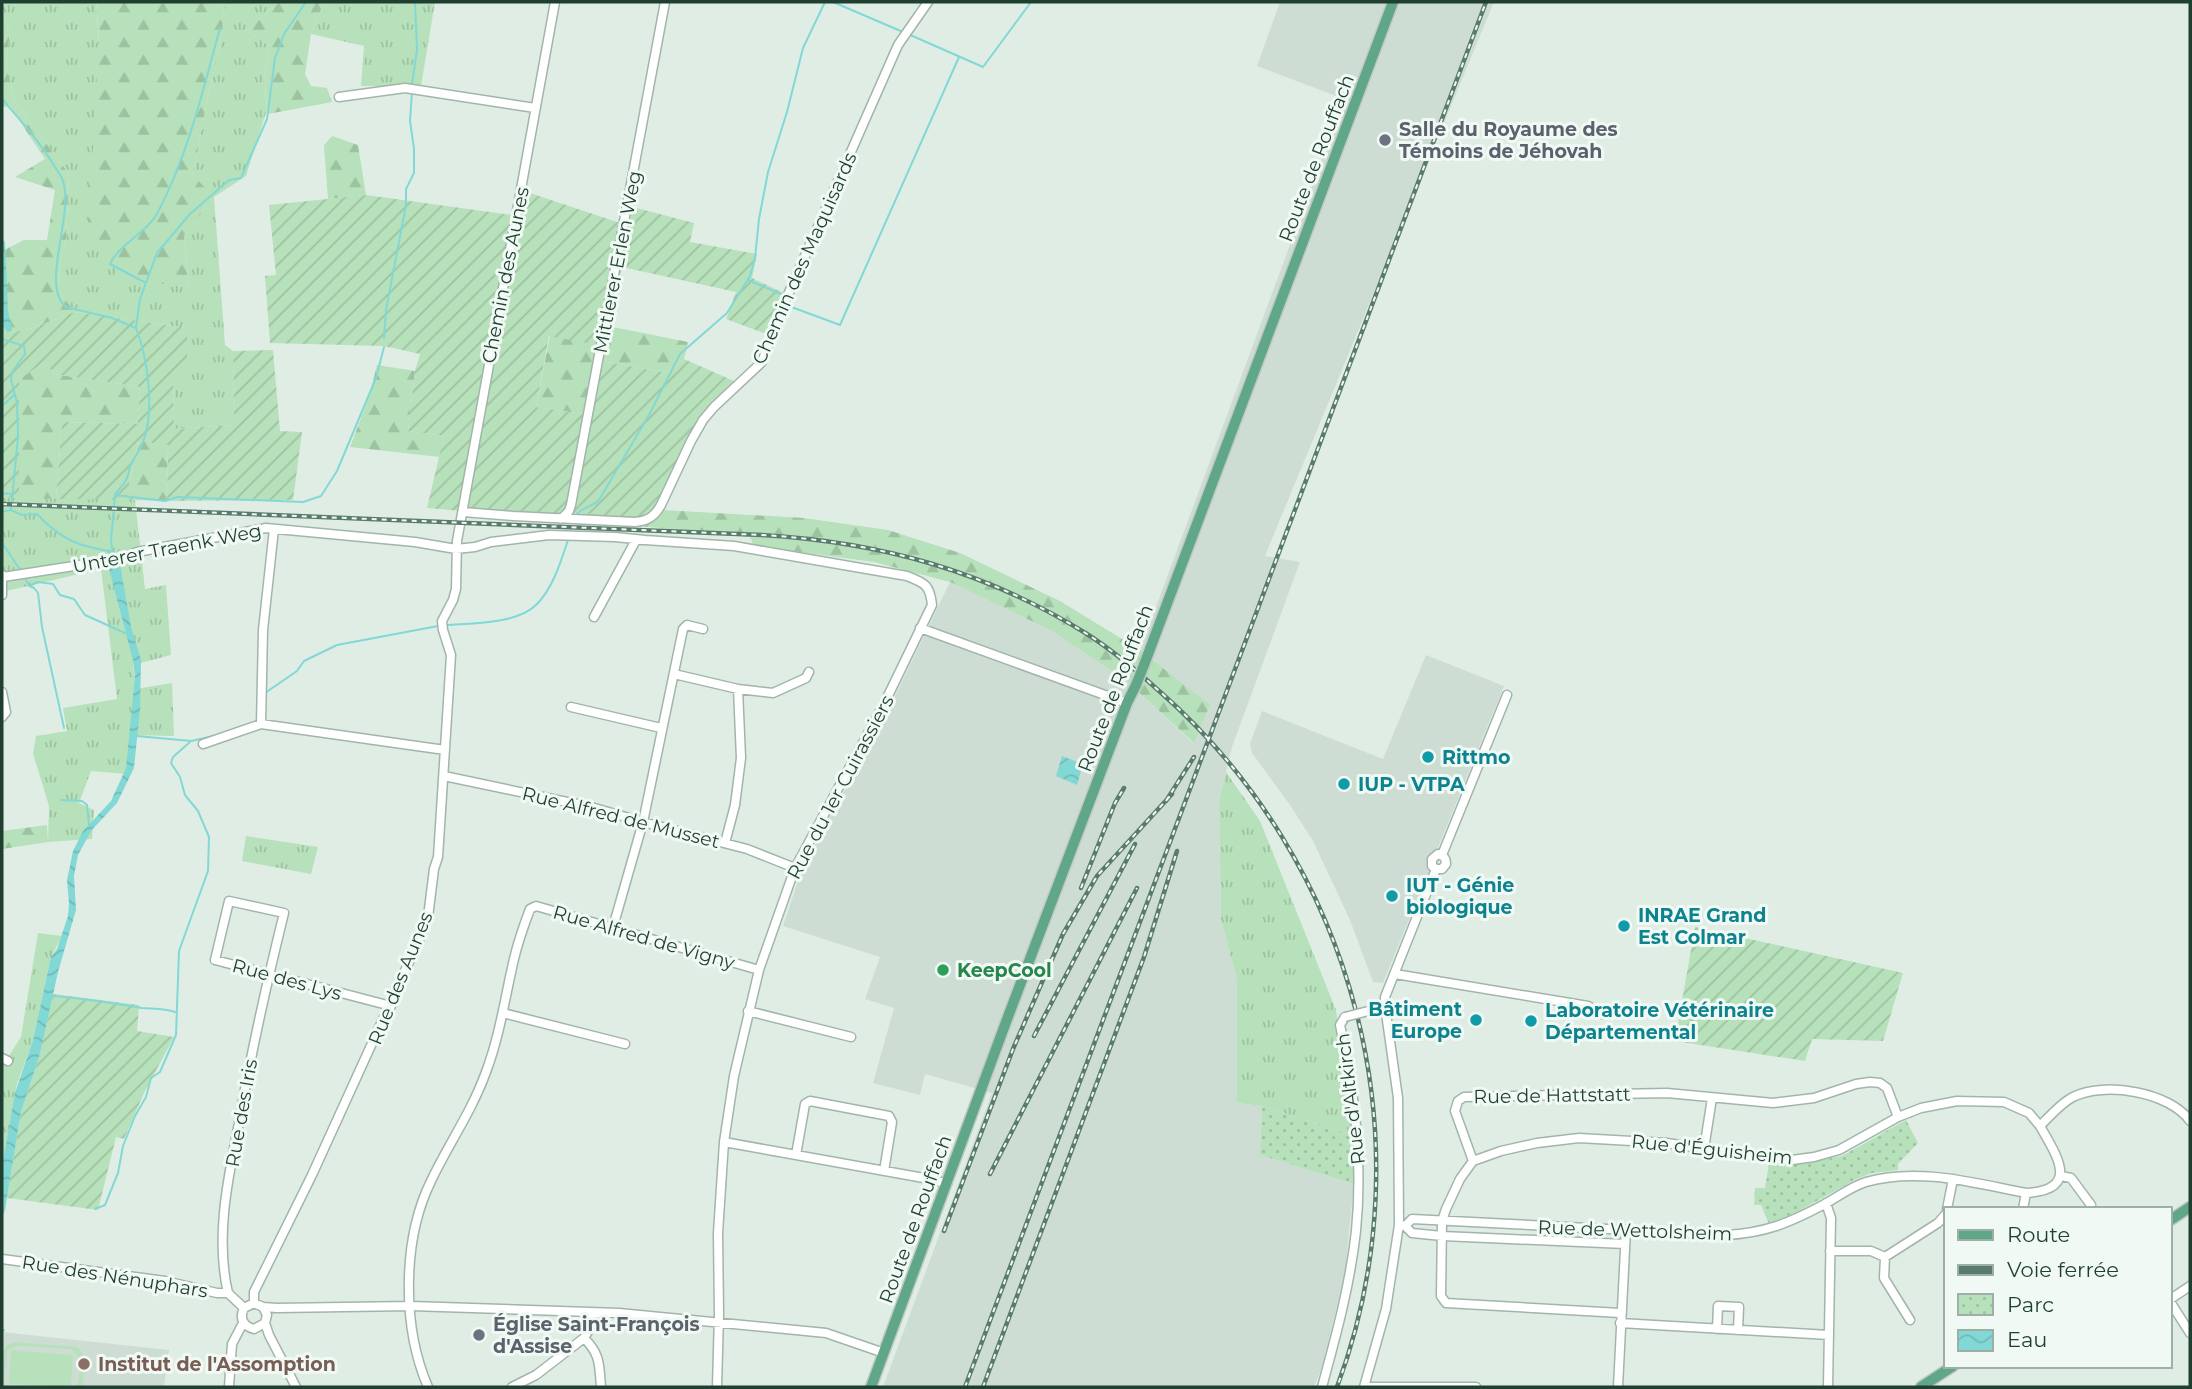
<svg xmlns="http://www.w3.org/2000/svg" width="2192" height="1389" font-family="Montserrat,sans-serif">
  <defs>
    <pattern id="grass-tufts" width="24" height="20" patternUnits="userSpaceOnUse" patternTransform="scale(1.75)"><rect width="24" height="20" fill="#b7e1ba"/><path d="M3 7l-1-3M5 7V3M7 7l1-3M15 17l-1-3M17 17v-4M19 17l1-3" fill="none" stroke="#9dc2a0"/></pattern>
    <pattern id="forest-firs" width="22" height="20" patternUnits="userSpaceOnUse" patternTransform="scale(1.75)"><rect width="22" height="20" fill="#b7e1ba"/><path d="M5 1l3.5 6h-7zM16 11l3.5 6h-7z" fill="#9dc2a0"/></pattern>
    <pattern id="park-dots" width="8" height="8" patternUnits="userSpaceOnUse" patternTransform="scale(1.75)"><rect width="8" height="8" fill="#b7e1ba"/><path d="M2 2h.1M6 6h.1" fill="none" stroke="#9dc2a0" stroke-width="1.8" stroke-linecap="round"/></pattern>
    <pattern id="garden-furrows" width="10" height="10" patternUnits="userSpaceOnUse" patternTransform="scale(1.75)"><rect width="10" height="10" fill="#b7e1ba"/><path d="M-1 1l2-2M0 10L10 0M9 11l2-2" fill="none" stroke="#9dc2a0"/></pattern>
    <pattern id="water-waves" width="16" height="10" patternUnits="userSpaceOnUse" patternTransform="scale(1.75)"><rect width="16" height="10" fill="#82d8d5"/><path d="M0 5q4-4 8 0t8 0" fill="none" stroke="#70bab7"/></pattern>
  </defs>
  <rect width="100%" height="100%" fill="#e0ede5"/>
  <!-- built -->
  <path fill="#ceddd4" d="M 1280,2 L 1494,2 L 1265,556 L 1300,562 L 1232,747 L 1219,801 L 1221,919 L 1237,980 L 1237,1103 L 1262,1106 L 1260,1155 L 1354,1184 L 1345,1272 L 1323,1364 L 1314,1387 L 883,1387 L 992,1093 L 925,1074 L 920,1095 L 873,1083 L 894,1008 L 865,999 L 880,957 L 783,926 L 801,872 L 835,806 L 867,754 L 950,582 L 1050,630 L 1125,680 L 1193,743 L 1209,705 L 1140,650 L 1344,99 L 1257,66 Z
    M 1426,655 L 1504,686 L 1437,850 L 1432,852 L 1429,857 L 1430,868 L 1383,983 L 1373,982 L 1350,920 L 1313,841 L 1290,805 L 1252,753 L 1250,744 L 1262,711 L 1383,759 Z
    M 2,1332 L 169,1350 L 164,1387 L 2,1387 Z"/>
  <!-- grass -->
  <path fill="url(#grass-tufts)" d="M 2,2 L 96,2 L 114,246 L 189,287 L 184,236 L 213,197 L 193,176 L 206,105 L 222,36 L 224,2 L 280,2 L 246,31 L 270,46 L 264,76 L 267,109 L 246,176 L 214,197 L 225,345 L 233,351 L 234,425 L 174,429 L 173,371 L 187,328 L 75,312 L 60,293 L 59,268 L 66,239 L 69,174 L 15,102 L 6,64 L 10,32 L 2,15 Z
    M 324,2 L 435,2 L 421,86 L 361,86 L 364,46 L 311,34 Z
    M 19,497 L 135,500 L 145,589 L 166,585 L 171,655 L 133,665 L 136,689 L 172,683 L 174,736 L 131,735 L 126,774 L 91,771 L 79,803 L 94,810 L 92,839 L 48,842 L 49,806 L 33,753 L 36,736 L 67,731 L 63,708 L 117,699 L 101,569 L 2,592 L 2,498 Z
    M 1226,772 L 1260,821 L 1336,1010 L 1352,1135 L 1262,1106 L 1237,1103 L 1237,980 L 1221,919 L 1219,801 Z
    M 246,836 L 318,847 L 311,874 L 242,861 Z
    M 38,933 L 62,936 L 51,957 L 33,1040 L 17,1084 L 2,1166 L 2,1069 L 3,1065 L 21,1037 Z"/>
  <!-- forest -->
  <path fill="url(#forest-firs)" d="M 96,2 L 224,2 L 222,36 L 206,105 L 193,176 L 214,196 L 184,236 L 189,288 L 115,276 L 114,246 L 88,240 L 99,38 Z
    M 280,2 L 324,2 L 311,34 L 305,74 L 311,86 L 327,88 L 332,102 L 268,114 L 264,76 L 270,46 L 246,31 Z
    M 2,15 L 10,32 L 6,64 L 15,102 L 69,174 L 66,239 L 59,268 L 60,293 L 75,312 L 30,329 L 2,334 L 2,251 L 24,240 L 47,240 L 55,190 L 15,177 L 45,159 L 9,105 L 2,108 Z
    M 332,136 L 358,145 L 366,195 L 328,199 L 324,145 Z
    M 608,326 L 688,342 L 684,359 L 667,373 L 602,361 L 584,414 L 536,407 L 550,335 L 603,346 Z
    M 45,362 L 54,374 L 140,387 L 138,424 L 62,422 L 56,499 L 19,497 L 19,379 Z
    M 377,365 L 415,371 L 408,431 L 444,436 L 440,457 L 350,447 L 369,397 Z
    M 138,441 L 168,444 L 167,501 L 135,500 L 129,486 Z
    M 663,510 L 804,518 L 888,530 L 960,553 L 1060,601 L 1140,650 L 1210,705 L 1194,743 L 1125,680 L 1050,630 L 950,582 L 874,562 L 754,546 L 750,537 L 648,527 Z
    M 47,825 L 48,842 L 2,849 L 2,831 Z"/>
  <!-- park -->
  <path fill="url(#park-dots)" d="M 1262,1106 L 1352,1135 L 1354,1184 L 1260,1155 Z
    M 1906,1120 L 1918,1143 L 1898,1164 L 1898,1170 L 1872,1173 L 1856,1179 L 1799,1211 L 1769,1224 L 1761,1205 L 1754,1205 L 1755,1188 L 1765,1188 L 1769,1164 L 1801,1164 L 1842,1156 Z"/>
  <!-- garden -->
  <path fill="url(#garden-furrows)" d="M 524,191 L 620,223 L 625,205 L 694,223 L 690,242 L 757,254 L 752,278 L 786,294 L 774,337 L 726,319 L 736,292 L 622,267 L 603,346 L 549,336 L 536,407 L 584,414 L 602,361 L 667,373 L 684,359 L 743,385 L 701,427 L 663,510 L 648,527 L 427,508 L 444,436 L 408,431 L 415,371 L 420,354 L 384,346 L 270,343 L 265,276 L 276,275 L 269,205 L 366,195 L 520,216 Z
    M 75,312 L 187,328 L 187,368 L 173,371 L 174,429 L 234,425 L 233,351 L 273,350 L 280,431 L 302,432 L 293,500 L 167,501 L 168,445 L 138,441 L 129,485 L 135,500 L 56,499 L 62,422 L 138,424 L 140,387 L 54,374 L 45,362 L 19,379 L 19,497 L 2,498 L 2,334 L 30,329 Z
    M 1695,927 L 1903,973 L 1883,1041 L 1812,1039 L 1805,1061 L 1675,1041 Z
    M 53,994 L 139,1005 L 137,1031 L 174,1037 L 144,1093 L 124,1139 L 116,1137 L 98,1210 L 7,1198 L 21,1112 L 40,1054 Z"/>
  <!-- pitch -->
  <path fill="#b7e1ba" d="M 16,1342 L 77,1347 C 89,1357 84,1373 82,1387 L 77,1387 C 80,1374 84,1356 70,1349 L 21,1346 L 14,1347 L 7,1351 L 4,1381 L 8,1387 L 2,1387 L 3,1350 L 9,1344 Z
    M 11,1350 L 73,1355 L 71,1387 L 9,1384 Z"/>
  <!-- water -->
  <path fill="url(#water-waves)" d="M 2,239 L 5,242 L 8,311 L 12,330 L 8,333 L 2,324 Z
    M 120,564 L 131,627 L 141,660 L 140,709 L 134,768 L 117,803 L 91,831 L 78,855 L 74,876 L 76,910 L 58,972 L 40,1054 L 21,1112 L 5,1210 L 2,1218 L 2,1166 L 15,1093 L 33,1040 L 51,957 L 57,949 L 68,916 L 69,903 L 67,880 L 73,851 L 83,831 L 111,801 L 126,768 L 135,676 L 133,660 L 108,565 Z
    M 1062,756 L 1083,764 L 1077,785 L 1056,776 Z"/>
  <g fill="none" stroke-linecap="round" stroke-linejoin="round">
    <!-- stream -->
    <path stroke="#82d8d5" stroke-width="2" d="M 833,2 L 903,32
      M 908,34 L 983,67 L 1031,2
      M 412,84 L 417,50 L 415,2
      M 2,99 C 21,121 40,142 55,167 C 58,172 62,177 63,181 C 74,216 40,286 66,307 L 112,318 L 136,328 C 148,359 155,411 143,442 C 140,450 134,458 130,466 C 129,471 128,478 125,482 C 122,487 118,489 115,495 L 111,540 L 113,556
      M 748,280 L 783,295 L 783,297
      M 146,283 L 110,264 C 118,245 147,233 158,212 C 188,155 203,90 220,28
      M 786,305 L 840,325 L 959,57
      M 136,328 L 140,299 L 157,253 L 190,214 L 229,180 L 241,178 L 267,119 L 275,58 L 284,34 L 306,2
      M 384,338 L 386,310 L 406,205 L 406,189 L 414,173 L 414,149 L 410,121 L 412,92
      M 2,339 L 24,346 L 25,354 L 12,372 L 11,379 L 17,403 L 18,437 L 11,510 L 22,515 L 37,514 C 51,529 69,543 90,547 C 97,549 105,550 112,552
      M 2,406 L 14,395
      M 2,493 L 11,494
      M 115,495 L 165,501 L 177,497 L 303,502 L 321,496 L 337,471 L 376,378 L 384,347
      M 2,512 L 10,510
      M 576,515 C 582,507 592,507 599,500 L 649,415 L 680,354 L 727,313 L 750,276 L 755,258 L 759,219 L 768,172 L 787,112 L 803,48 L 825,2
      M 2,543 L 21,571
      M 24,576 L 29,586 L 38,582 L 53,584 L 60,595 L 74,599 L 85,615 L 125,633
      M 30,586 L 34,588 L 38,593 L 42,627 L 64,728
      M 447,625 C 473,623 518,624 537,604 C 553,588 561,561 568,540
      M 265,693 L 297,671 L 304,661 L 337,645 L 438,626
      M 137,736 L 191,741 L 214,736
      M 61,800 L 82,801 L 87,805 L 89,826
      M 53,996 C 83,998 112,1003 142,1008 C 154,1009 164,1008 175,1012
      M 95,1209 L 105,1205 L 118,1173 L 123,1146 L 135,1116 L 146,1097 L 151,1078 L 160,1072 L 176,1035 L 179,951 L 208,871 L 209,837 L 198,811 L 185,795 L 180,777 L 171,763 L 173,757 L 190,742
      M 2,1332 L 4,1330"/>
    <!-- minor casing -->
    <g stroke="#a2b5ab" stroke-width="11">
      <path id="minor" d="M 339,97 L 405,88 L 535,108
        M 463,512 L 513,516 L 635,522 C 648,521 655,516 661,505 L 691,441 L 703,420 L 714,407 L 762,362 L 783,306 L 898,45 L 928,2
        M 561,519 L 569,511 L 571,505 L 665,2
        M 2,575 L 2,595
        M 3,577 L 119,559 L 137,552 L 266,528 L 415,542 L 456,549 L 475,547 L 491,542 L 549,535 L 615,537 L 645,540 L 734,546 L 907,576 C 925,583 930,585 932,605 L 885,702 L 795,868 L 759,970 L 734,1076 L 724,1142 L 718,1233 L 719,1314 L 717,1387
        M 594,617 L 636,540
        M 920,628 L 1127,703
        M 674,674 L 738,689 L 773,693 L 806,678 L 809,672
        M 2,692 L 6,712 L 2,717
        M 571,707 L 661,728
        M 261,724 L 263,630 L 274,529
        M 203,744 L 261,724 L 445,750
        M 444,776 L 591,807 L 643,822 L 747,849 L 795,868
        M 725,843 L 735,805 L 741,758 L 738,689
        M 1442,855 L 1507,695
        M 613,927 L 643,822 L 683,629 L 687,625 L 703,629
        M 1395,974 L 1588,1006 L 1602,1014
        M 748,1011 L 851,1037
        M 503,1013 L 625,1044
        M 2,1058 L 8,1061
        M 724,1142 L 935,1180 L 947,1184
        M 1704,1149 L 1712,1098
        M 796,1155 L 805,1104 L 810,1101 L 889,1116 L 892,1122 L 884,1171
        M 1473,1161 L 1455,1111 L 1458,1101 L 1464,1097 L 1667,1093 L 1773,1103 L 1814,1098 L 1856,1084 L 1870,1082 L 1880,1083 L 1887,1088 L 1898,1117
        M 2061,1176 L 2071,1178 L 2091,1205
        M 1826,1203 L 1831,1218 L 1828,1387
        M 1947,1209 L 1953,1179
        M 2023,1209 L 2026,1193
        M 1400,1225 L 1405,1226 L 1412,1233 L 1442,1236 L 1625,1244
        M 1405,1226 L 1412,1219 L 1726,1235 C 1765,1233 1789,1223 1823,1205 C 1838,1197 1850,1187 1866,1182 C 1918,1167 1974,1183 2026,1193 C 2081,1190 2057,1156 2040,1126
        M 1830,1251 L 1871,1251 L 1885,1257 L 1938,1223 L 1945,1215
        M 1885,1257 L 1884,1278 L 1910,1320
        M 2,1259 L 165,1281 L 217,1293 L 228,1293
        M 2190,1286 L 2169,1300 L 2190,1333
        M 254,1303 L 254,1292 L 312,1175 L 420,938 L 428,917 L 434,869 L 438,857 L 451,655 L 443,630 L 442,621 L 453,600 L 456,589 L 457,541 L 555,2
        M 263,1307 L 267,1315 L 265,1323 L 254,1329 C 243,1326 239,1318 244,1308 L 254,1303 L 263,1307 L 277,1308 L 411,1306 L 619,1313 L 826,1333 L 884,1353
        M 244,1308 L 228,1293 C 215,1237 228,1178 239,1123 C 251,1052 267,982 284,913 L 229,901 L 215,960 L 391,1006
        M 1620,1313 L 1446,1303 L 1441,1296 L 1442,1221 L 1446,1209 L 1460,1179 L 1473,1161 L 1501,1151 L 1537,1143 L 1579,1138 L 1667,1143 L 1742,1155 L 1792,1160 L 1814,1157 L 1839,1150 L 1898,1117 L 1921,1108 L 1957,1101 L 2004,1102 L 2029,1113 L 2040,1126 C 2050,1116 2061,1103 2073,1097 C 2104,1081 2170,1092 2190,1121
        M 265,1323 L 269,1335 L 296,1387
        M 1620,1323 L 1829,1335
        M 1717,1329 L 1718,1306 L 1739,1307 L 1738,1330
        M 584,1338 C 601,1355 599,1365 601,1387
        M 229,1387 L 232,1344 L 243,1323
        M 428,1387 C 402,1327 402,1240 431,1181 C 449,1143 471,1113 486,1072 C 500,1035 505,997 514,959 C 518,942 524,925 530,909 L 536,906 L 759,970
        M 512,1387 L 536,1375 L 584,1338 L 589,1330 L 589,1312
        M 1322,1387 C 1336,1336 1350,1285 1356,1231 C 1363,1162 1355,1093 1340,1025 L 1345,1017
        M 1364,1387 L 1386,1309 L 1399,1225 L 1398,1098 L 1385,1006 L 1385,997 L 1436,869 L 1442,869 L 1446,864 C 1446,858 1444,856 1438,854 L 1432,859 L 1432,866 L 1436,869
        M 1364,1387 L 1476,1387
        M 1618,1387 L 1626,1230"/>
    </g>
    <!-- major casing -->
    <g stroke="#c0c9c5" stroke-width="13">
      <path id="major" d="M 1144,665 L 1393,2
        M 2169,1221 L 2190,1207
        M 871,1387 L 1006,1022 L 1127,703 L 1136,685
        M 1921,1387 L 1953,1366"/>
    </g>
    <!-- minor -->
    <use href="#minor" stroke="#fff" stroke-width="8"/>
    <!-- major -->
    <use href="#major" stroke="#60a788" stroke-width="10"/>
    <!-- rail casing -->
    <g stroke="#597b6c" stroke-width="4.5">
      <path id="rail" d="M 2,504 L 762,535 C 880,542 986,571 1087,634 C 1112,650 1136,670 1158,690 C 1355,862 1429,1141 1337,1387
        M 1166,801 L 1194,757
        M 1081,888 L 1115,803 L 1124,788
        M 1034,1036 L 1135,844
        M 990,1174 L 1137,888
        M 944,1231 L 1013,1049 L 1063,934 L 1097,876 L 1172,794
        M 965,1387 L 1486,2
        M 983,1387 L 1144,957 L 1177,851"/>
    </g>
    <!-- rail -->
    <use href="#rail" stroke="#f1f9f4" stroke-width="2" stroke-dasharray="5" stroke-linecap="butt"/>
    <!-- minor-bridge casing -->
    <g stroke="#a2b5ab" stroke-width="11" stroke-linecap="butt">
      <path id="minor-bridge" d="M 1345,1017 L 1372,1010"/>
    </g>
    <!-- major-bridge casing -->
    <g stroke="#c0c9c5" stroke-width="13" stroke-linecap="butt">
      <path id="major-bridge" d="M 1136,685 L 1144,665"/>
    </g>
    <!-- minor-bridge -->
    <use href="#minor-bridge" stroke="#fff" stroke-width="8"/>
    <!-- major-bridge -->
    <use href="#major-bridge" stroke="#60a788" stroke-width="10"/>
  </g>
  <!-- markers -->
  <g fill="#6b7280" stroke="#f1f9f4" stroke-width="2.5">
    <circle cx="1385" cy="140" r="7"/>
    <circle cx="479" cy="1335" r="7"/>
  </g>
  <g fill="#0f9aa8" stroke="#f1f9f4" stroke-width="2.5">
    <circle cx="1428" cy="757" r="7"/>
    <circle cx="1344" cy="784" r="7"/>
    <circle cx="1392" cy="896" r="7"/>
    <circle cx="1624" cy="926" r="7"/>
    <circle cx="1476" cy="1020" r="7"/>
    <circle cx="1531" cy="1021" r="7"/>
  </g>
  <circle fill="#2e9e5b" stroke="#f1f9f4" stroke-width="2.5" cx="943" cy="970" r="7"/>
  <circle fill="#8d6e63" stroke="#f1f9f4" stroke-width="2.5" cx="84" cy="1364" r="7"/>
  <g text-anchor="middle" stroke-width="6" stroke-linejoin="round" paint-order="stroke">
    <!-- worship labels -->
    <g font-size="19" font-weight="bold" fill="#5b616d" stroke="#f1f9f4" text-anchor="start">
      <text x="1399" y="136">Salle du Royaume des<tspan x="1399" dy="22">Témoins de Jéhovah</tspan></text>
      <text x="493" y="1331">Église Saint-François<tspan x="493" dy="22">d'Assise</tspan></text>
    </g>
    <!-- street labels -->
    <g font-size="19" fill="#1f3f31" stroke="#f1f9f4">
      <text transform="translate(1316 158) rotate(-69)" y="7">Route de Rouffach</text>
      <text transform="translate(804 258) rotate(-66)" y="7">Chemin des Maquisards</text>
      <text transform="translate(617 262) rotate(-79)" y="7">Mittlerer Erlen Weg</text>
      <text transform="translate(505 275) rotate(-79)" y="7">Chemin des Aunes</text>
      <text transform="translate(167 548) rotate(-11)" y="7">Unterer Traenk Weg</text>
      <text transform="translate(1115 688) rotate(-69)" y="7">Route de Rouffach</text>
      <text transform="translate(840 787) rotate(-62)" y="7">Rue du 1er Cuirassiers</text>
      <text transform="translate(621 817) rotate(14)" y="7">Rue Alfred de Musset</text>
      <text transform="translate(644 937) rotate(16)" y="7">Rue Alfred de Vigny</text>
      <text transform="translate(400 978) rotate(-68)" y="7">Rue des Aunes</text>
      <text transform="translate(287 979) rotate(15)" y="7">Rue des Lys</text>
      <text transform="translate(1552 1095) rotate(-1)" y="7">Rue de Hattstatt</text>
      <text transform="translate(1350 1099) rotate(-97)" y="7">Rue d'Altkirch</text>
      <text transform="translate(241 1113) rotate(-80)" y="7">Rue des Iris</text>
      <text transform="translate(1712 1149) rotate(6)" y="7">Rue d'Éguisheim</text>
      <text transform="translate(915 1219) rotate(-70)" y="7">Route de Rouffach</text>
      <text transform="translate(1635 1230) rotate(2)" y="7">Rue de Wettolsheim</text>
      <text transform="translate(115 1276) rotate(9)" y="7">Rue des Nénuphars</text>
    </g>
    <!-- culture labels -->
    <g font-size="19" font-weight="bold" fill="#0d838f" stroke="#f1f9f4" text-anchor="start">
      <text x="1442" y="764">Rittmo</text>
      <text x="1358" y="791">IUP - VTPA</text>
      <text x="1406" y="892">IUT - Génie<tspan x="1406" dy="22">biologique</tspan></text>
      <text x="1638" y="922">INRAE Grand<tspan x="1638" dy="22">Est Colmar</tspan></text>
      <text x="1462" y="1016" text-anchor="end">Bâtiment<tspan x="1462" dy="22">Europe</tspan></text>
      <text x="1545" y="1017">Laboratoire Vétérinaire<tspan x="1545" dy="22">Départemental</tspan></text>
    </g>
    <!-- leisure labels -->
    <g font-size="19" font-weight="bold" fill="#27864d" stroke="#f1f9f4" text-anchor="start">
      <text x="957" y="977">KeepCool</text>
    </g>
    <!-- education labels -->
    <g font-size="19" font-weight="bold" fill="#785e54" stroke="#f1f9f4" text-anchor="start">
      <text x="98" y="1371">Institut de l'Assomption</text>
    </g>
  </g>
  <!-- border -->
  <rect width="2192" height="1389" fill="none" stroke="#1f3f31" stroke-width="7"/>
  <!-- legend -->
  <rect x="1944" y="1207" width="228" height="161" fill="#f1f9f4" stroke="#9dafa6" stroke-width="2"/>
  <rect x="1958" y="1230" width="35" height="10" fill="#60a788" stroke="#9dafa6" stroke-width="2"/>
  <text x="2007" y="1242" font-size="21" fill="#1f3f31">Route</text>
  <rect x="1958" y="1265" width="35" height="10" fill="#597b6c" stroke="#9dafa6" stroke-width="2"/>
  <text x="2007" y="1277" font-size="21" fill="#1f3f31">Voie ferrée</text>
  <rect x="1958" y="1294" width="35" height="21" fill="url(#park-dots)" stroke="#9dafa6" stroke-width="2"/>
  <text x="2007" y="1312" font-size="21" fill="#1f3f31">Parc</text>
  <rect x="1958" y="1330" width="35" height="21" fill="url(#water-waves)" stroke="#9dafa6" stroke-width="2"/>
  <text x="2007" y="1347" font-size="21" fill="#1f3f31">Eau</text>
</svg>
